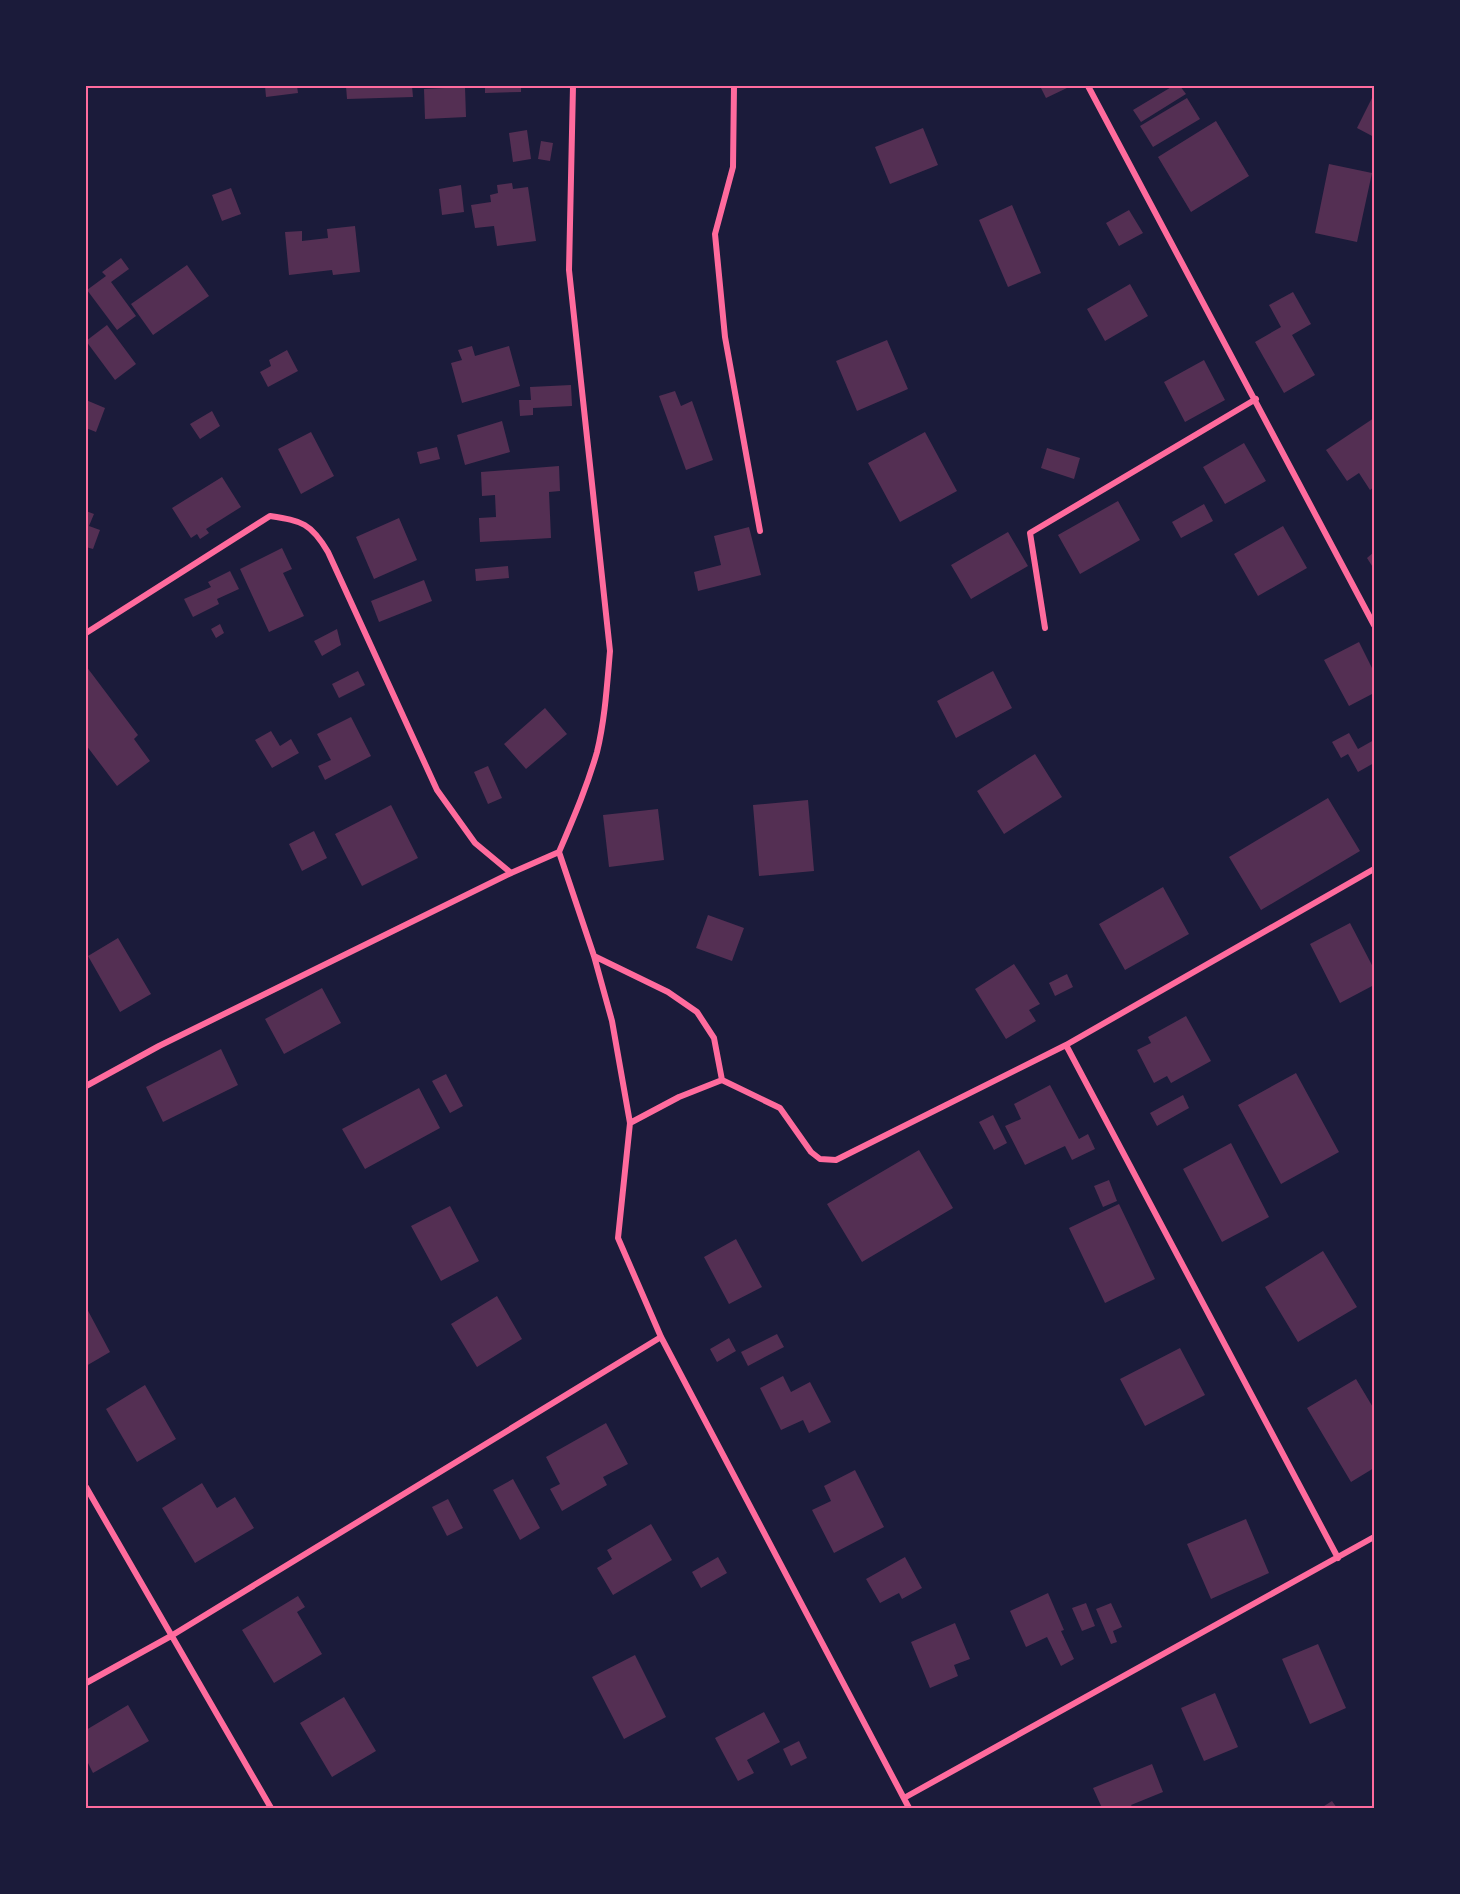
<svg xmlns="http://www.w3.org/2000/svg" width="1460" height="1894" font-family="Inter,sans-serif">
  <rect width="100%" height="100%" fill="#1b1b3a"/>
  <!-- building -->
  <path fill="#542f53" d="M 265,86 L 297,86 L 298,93 L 266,97 Z
    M 346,86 L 412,86 L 413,97 L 347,99 Z
    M 485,86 L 521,86 L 521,92 L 485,93 Z
    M 1040,86 L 1068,86 L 1069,87 L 1046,98 Z
    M 1173,86 L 1180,86 L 1186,94 L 1141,122 L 1133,110 Z
    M 465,87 L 466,117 L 425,119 L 424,89 Z
    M 1374,94 L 1374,137 L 1357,128 Z
    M 1187,98 L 1200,119 L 1153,147 L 1140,126 Z
    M 1216,121 L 1249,176 L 1191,212 L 1158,157 Z
    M 923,128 L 938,165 L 890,184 L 875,147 Z
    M 527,130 L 531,159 L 513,162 L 509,133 Z
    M 541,141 L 553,143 L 550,161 L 538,159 Z
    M 1329,164 L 1372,173 L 1357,242 L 1315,233 Z
    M 512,183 L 513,189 L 528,187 L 536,241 L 497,246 L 494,226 L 475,228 L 471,205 L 491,202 L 490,195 L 498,193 L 497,185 Z
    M 461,185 L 464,212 L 442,215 L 439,189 Z
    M 231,188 L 241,214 L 222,221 L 212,195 Z
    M 1012,205 L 1041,273 L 1008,287 L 979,220 Z
    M 1129,210 L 1143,233 L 1119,246 L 1106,223 Z
    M 355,226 L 360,272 L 333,275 L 332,270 L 289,275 L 285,232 L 302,231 L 302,241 L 328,238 L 327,229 Z
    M 121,258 L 129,269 L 111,282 L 136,316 L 117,330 L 87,290 L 106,276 L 102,272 Z
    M 187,265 L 209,296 L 153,335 L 131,304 Z
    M 1130,284 L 1148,316 L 1105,341 L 1087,309 Z
    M 1293,292 L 1311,324 L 1292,335 L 1315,375 L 1284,393 L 1255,342 L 1281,327 L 1269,305 Z
    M 107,325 L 136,364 L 115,380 L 86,341 Z
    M 887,340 L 908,389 L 857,411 L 836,361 Z
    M 472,346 L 475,356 L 509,346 L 520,386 L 462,403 L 451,363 L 462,360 L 458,350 Z
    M 287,350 L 298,371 L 268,387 L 260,372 L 271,366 L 269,360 Z
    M 1204,360 L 1225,400 L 1185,422 L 1164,382 Z
    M 571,385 L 572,406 L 533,408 L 533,415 L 520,416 L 519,400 L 531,400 L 530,387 Z
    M 675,391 L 681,406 L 692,401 L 713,460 L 686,470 L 659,396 Z
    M 86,400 L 105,408 L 96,432 L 86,428 Z
    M 212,411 L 220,426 L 200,439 L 190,424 Z
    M 1374,418 L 1374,487 L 1370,490 L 1359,473 L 1347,481 L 1326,450 Z
    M 502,421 L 510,452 L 465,465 L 457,435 Z
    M 311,432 L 334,476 L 301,494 L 278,449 Z
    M 925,432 L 957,491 L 900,522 L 868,463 Z
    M 1244,443 L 1266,481 L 1225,504 L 1203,467 Z
    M 437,447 L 440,459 L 420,464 L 417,452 Z
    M 1047,448 L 1080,458 L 1074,479 L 1041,468 Z
    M 559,466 L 560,491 L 549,492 L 551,538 L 480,542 L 479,518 L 496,517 L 495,495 L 482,496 L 481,472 Z
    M 222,477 L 241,507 L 206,529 L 209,533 L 200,539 L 197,534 L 191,538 L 172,508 Z
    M 1118,501 L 1140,540 L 1080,574 L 1058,535 Z
    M 1204,504 L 1213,521 L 1181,538 L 1172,522 Z
    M 86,511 L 94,514 L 89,526 L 100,530 L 93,549 L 86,547 Z
    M 399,518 L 417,560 L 374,579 L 356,537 Z
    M 1283,526 L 1307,568 L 1258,596 L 1234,554 Z
    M 749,527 L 761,575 L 698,591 L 694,572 L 721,565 L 714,536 Z
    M 1008,532 L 1028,566 L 971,599 L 951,565 Z
    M 282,548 L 292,569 L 283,573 L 304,616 L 269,632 L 240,569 Z
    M 1374,552 L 1374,569 L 1367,558 Z
    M 508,566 L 509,578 L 476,581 L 475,569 Z
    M 230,571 L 239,589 L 217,599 L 219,604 L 193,617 L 184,599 L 211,587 L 208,582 Z
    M 424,580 L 432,601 L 379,622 L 371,601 Z
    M 220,624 L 224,633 L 216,638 L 211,629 Z
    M 337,629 L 341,645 L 322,656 L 314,641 Z
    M 1359,642 L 1374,672 L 1374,693 L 1349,706 L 1324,660 Z
    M 86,666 L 138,735 L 134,739 L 150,761 L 117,786 L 86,745 Z
    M 358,671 L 365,685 L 339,698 L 332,684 Z
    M 993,671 L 1012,708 L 956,738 L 937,701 Z
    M 545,708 L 567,734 L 526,769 L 504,744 Z
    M 351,717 L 371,756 L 325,780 L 318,766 L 331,760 L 317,734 Z
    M 271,731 L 280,746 L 291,739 L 299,753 L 272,768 L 255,740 Z
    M 1349,733 L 1358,749 L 1374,740 L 1374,763 L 1358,772 L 1348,754 L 1341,758 L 1332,742 Z
    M 1035,754 L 1062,797 L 1004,834 L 977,791 Z
    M 488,766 L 502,798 L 488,804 L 474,772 Z
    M 1328,798 L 1360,851 L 1261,910 L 1229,857 Z
    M 808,800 L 814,871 L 759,876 L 753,805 Z
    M 391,805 L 418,858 L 362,886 L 335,834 Z
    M 658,809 L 664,860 L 609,867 L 603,815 Z
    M 314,831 L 327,858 L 302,871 L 289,844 Z
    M 1163,887 L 1189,934 L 1125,970 L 1099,924 Z
    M 708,915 L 744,928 L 732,961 L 696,948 Z
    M 1350,923 L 1374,969 L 1374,985 L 1340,1003 L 1310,944 Z
    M 118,938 L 151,994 L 120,1012 L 88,956 Z
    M 1014,964 L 1040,1004 L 1029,1010 L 1036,1021 L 1006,1039 L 975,989 Z
    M 1067,974 L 1073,987 L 1055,996 L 1049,983 Z
    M 322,988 L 341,1023 L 284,1054 L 265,1019 Z
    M 1186,1016 L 1211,1061 L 1171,1083 L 1167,1076 L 1154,1083 L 1137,1050 L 1151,1043 L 1148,1037 Z
    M 221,1049 L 238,1085 L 163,1122 L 146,1087 Z
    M 1296,1073 L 1339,1152 L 1281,1184 L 1238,1105 Z
    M 446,1074 L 463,1106 L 450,1113 L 432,1081 Z
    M 1050,1085 L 1079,1139 L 1088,1134 L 1095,1149 L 1072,1160 L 1065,1146 L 1025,1165 L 1005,1126 L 1021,1119 L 1014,1104 Z
    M 419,1088 L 440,1128 L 365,1169 L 342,1129 Z
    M 1183,1095 L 1189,1108 L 1157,1126 L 1150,1113 Z
    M 993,1115 L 1007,1143 L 994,1150 L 979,1122 Z
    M 1231,1143 L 1269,1217 L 1222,1242 L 1183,1169 Z
    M 919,1150 L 953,1208 L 862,1262 L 827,1204 Z
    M 1109,1180 L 1117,1201 L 1103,1207 L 1094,1186 Z
    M 1119,1204 L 1155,1279 L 1105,1303 L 1069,1228 Z
    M 450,1206 L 479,1261 L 441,1281 L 411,1226 Z
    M 736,1239 L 762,1287 L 729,1304 L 704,1257 Z
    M 1323,1251 L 1357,1307 L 1298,1342 L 1265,1287 Z
    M 497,1296 L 522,1339 L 477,1367 L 451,1324 Z
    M 86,1307 L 110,1352 L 86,1366 Z
    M 777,1334 L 784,1347 L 748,1366 L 741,1352 Z
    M 729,1338 L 736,1351 L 717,1362 L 710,1349 Z
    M 1180,1348 L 1205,1395 L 1145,1426 L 1120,1379 Z
    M 783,1376 L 791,1392 L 810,1382 L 831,1422 L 809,1433 L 803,1420 L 781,1430 L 760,1388 Z
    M 1356,1379 L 1374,1409 L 1374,1468 L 1351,1482 L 1307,1408 Z
    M 145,1385 L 176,1439 L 137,1462 L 106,1409 Z
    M 606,1423 L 628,1464 L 603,1477 L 607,1485 L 562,1511 L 550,1489 L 560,1484 L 546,1457 Z
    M 855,1470 L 884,1527 L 834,1553 L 812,1510 L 831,1501 L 824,1486 Z
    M 513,1479 L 540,1528 L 520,1540 L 493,1490 Z
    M 202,1483 L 217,1508 L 235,1497 L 254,1528 L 195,1563 L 162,1508 Z
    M 448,1499 L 463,1528 L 447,1536 L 432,1507 Z
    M 1246,1519 L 1269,1573 L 1211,1599 L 1187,1544 Z
    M 651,1524 L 672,1560 L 613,1595 L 597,1568 L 612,1559 L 607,1550 Z
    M 718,1557 L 727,1573 L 701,1588 L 692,1572 Z
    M 905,1557 L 922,1588 L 902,1599 L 899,1593 L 880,1603 L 866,1579 Z
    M 1048,1593 L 1064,1630 L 1061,1631 L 1074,1659 L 1061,1666 L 1047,1637 L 1026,1647 L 1010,1611 Z
    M 298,1596 L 305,1607 L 297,1612 L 322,1654 L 274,1683 L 242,1630 Z
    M 1086,1603 L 1095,1626 L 1082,1631 L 1072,1608 Z
    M 1111,1603 L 1122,1627 L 1113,1631 L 1117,1642 L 1111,1644 L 1096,1609 Z
    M 955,1623 L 970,1659 L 954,1665 L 958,1676 L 930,1688 L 911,1642 Z
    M 1318,1644 L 1346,1708 L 1310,1724 L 1282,1659 Z
    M 635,1655 L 666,1717 L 624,1739 L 592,1677 Z
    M 1215,1693 L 1238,1747 L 1204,1761 L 1181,1708 Z
    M 344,1697 L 376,1751 L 332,1777 L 300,1723 Z
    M 128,1705 L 149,1741 L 93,1773 L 86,1759 L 86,1730 Z
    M 764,1712 L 780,1742 L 747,1760 L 754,1773 L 738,1781 L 715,1738 Z
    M 799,1741 L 807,1758 L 791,1766 L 783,1749 Z
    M 1152,1764 L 1163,1792 L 1131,1805 L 1133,1808 L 1102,1808 L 1093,1788 Z
    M 1332,1801 L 1337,1808 L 1321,1808 Z"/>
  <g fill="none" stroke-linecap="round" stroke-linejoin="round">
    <!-- minor -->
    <path stroke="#ff6b9d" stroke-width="6" d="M 573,86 L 569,270 L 610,651 C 607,685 605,719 597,752 C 587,787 573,819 559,852 L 594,956 L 612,1021 L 630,1123 L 618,1238 L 661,1337 L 909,1808
      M 734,86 L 733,167 L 715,234 L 725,337 L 760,531
      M 1088,86 L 1374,625
      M 1045,628 L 1030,533 L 1256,399
      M 86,633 L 270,516 C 302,521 311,523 328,552 L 437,790 L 475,843 L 511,873
      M 594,956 L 668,992 L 697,1012 L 714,1038 L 722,1080 L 780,1108 L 811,1152 L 820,1159 L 836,1160 L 1066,1045 L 1374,869
      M 1066,1045 L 1338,1558
      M 86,1086 L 159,1046 L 511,873 L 559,852
      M 630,1123 L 679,1097 L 722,1080
      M 86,1487 L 271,1808
      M 86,1683 L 171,1636 L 661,1337
      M 904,1798 L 1374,1537"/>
  </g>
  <!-- border -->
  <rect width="1460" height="1894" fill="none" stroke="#1b1b3a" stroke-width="174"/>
  <rect x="87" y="87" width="1286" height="1720" fill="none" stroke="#ff6b9d" stroke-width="2"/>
</svg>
